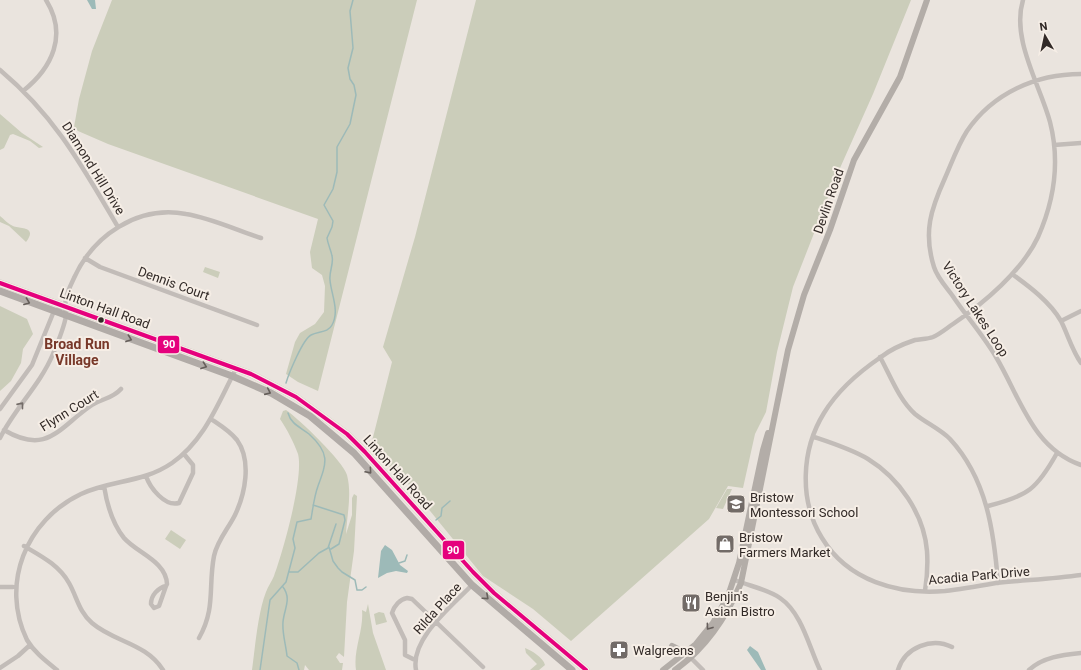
<svg xmlns="http://www.w3.org/2000/svg" width="1081" height="670" font-family="Roboto,sans-serif">
  <rect width="100%" height="100%" fill="#eae4de"/>
  <!-- green -->
  <path fill="#cbcdba" d="M 112,0 L 417,0 L 318,391 L 298,382 L 286,374 L 295,342 L 300,333 L 315,324 L 324,312 L 325,286 L 322,275 L 312,268 L 310,252 L 318,219 L 108,144 L 78,131 L 74,127 L 79,99 L 92,51 Z
    M 476,0 L 911,0 L 873,94 L 836,177 L 793,287 L 777,352 L 766,412 L 755,434 L 743,488 L 728,486 L 709,519 L 571,641 L 533,609 L 483,576 L 400,474 L 384,463 L 370,449 L 392,362 L 383,347 L 415,237 Z
    M 0,114 L 22,133 L 43,147 L 39,148 L 30,141 L 13,134 L 10,135 L 4,148 L 0,150 Z
    M 0,216 C 4,219 8,224 13,226 C 20,229 38,226 26,242 L 9,226 L 0,222 Z
    M 205,267 L 220,272 L 218,278 L 203,272 Z
    M 0,306 L 27,319 L 33,334 L 23,349 L 21,363 L 11,381 L 0,391 Z
    M 286,410 C 299,419 343,461 347,475 C 352,494 347,515 346,534 L 352,515 L 352,498 L 354,494 L 357,496 L 354,551 L 347,602 L 344,657 L 339,653 L 336,657 L 340,663 L 343,663 L 342,670 L 309,670 L 305,665 L 304,670 L 252,670 C 255,648 258,612 266,592 C 268,586 272,581 274,576 C 283,552 304,477 298,454 C 294,443 287,429 280,419 L 283,411 Z
    M 727,489 L 732,489 L 723,509 L 716,508 Z
    M 171,530 L 186,540 L 180,549 L 165,539 Z
    M 368,604 L 373,633 L 386,670 L 356,670 C 353,650 364,630 362,610 L 366,612 Z
    M 379,612 L 384,613 L 387,622 L 376,625 L 374,614 Z
    M 525,648 C 532,651 543,657 545,665 L 539,670 L 530,670 L 537,664 L 526,653 Z"/>
  <!-- water -->
  <path fill="#9dbab8" d="M 87,0 L 95,0 L 96,9 L 92,9 Z
    M 385,545 L 392,550 L 400,565 L 408,571 L 407,573 L 396,571 L 387,573 L 378,578 L 381,551 Z
    M 750,646 L 758,652 L 766,670 L 761,670 L 747,650 Z"/>
  <g fill="none" stroke-linecap="round" stroke-linejoin="round">
    <!-- stream -->
    <path stroke="#9dbab8" stroke-width="1.5" d="M 286,383 C 289,373 303,339 311,335 C 318,331 328,333 332,325 C 340,311 331,294 330,280 C 329,271 334,264 332,256 C 331,250 328,245 327,238 L 332,227 L 333,221 L 324,205 L 333,189 L 337,172 L 337,147 L 350,124 L 356,95 L 354,85 L 350,79 L 348,68 L 353,48 L 350,11 L 353,0
      M 313,505 L 344,515 L 345,520 L 339,544 L 331,549
      M 436,520 L 441,516 L 442,508 L 450,501
      M 329,547 L 333,561 L 338,568 L 342,572 L 355,580 L 357,590 L 362,590 L 366,587
      M 399,563 L 405,561 L 407,555
      M 289,572 L 298,572 L 319,553 L 328,548 L 336,524
      M 283,587 C 292,599 284,609 283,622 C 282,633 286,645 287,656 L 297,663 L 299,670
      M 260,670 L 270,600 L 286,582 L 295,548 L 293,539 L 297,522 L 311,519 C 313,508 314,497 318,486 C 327,462 330,453 309,434 C 300,427 291,424 288,413"/>
    <!-- minor -->
    <path stroke="#c2bcb8" stroke-width="4.5" d="M 1023,0 C 1011,39 1040,85 1050,122 C 1060,161 1054,201 1038,237 C 1022,271 984,303 953,324 C 947,328 940,334 933,337 C 928,339 921,339 915,340 C 903,344 891,349 881,357 C 859,372 838,390 824,413 C 801,450 799,501 822,538 C 848,581 898,595 945,591 C 962,589 979,586 996,583 C 1025,580 1053,579 1081,575
      M 0,70 C 56,117 82,166 118,227
      M 1081,74 C 1036,74 993,93 967,131 C 958,145 952,162 945,178 C 931,209 923,232 934,267 C 937,277 946,287 952,295 C 966,316 983,335 996,357 C 1020,397 1032,448 1081,465
      M 23,91 C 52,68 68,35 46,0
      M 1054,145 L 1081,143
      M 85,258 L 100,267 L 257,325
      M 1012,274 C 1030,287 1050,302 1061,321 C 1068,335 1072,350 1081,363
      M 1061,321 L 1081,311
      M 880,357 C 890,375 899,400 915,414 C 926,423 940,429 950,439 C 987,479 994,532 998,583
      M 0,409 L 32,365 L 54,311 L 65,306
      M 4,430 C 48,456 59,427 92,405 C 103,398 112,399 121,389
      M 814,437 C 832,443 851,449 868,459 C 899,478 924,514 927,551 C 928,565 927,578 925,591
      M 0,438 C 15,408 40,385 53,354 C 58,342 64,328 66,316 C 66,313 65,310 65,307 C 65,299 70,286 74,278 C 93,236 137,205 186,214 C 211,218 236,230 261,238
      M 146,476 C 150,488 165,507 179,503 L 193,473 L 193,465 L 184,454
      M 104,486 C 107,505 112,523 124,538 C 137,553 166,561 167,584 L 166,586 L 159,606 L 154,608 L 151,604 C 151,595 158,588 166,586
      M 988,506 C 1028,496 1037,489 1057,453
      M 24,546 C 41,556 59,565 69,583 C 77,597 79,612 92,623 C 114,642 146,643 163,670
      M 735,580 C 749,586 767,589 780,598 C 802,613 809,647 820,670
      M 0,587 L 13,587
      M 199,638 C 216,608 208,587 214,556 C 217,541 228,529 235,515 C 245,494 252,461 237,440 C 230,431 220,425 211,419
      M 691,658 L 703,670
      M 415,660 L 405,655 L 405,640 L 392,613 C 394,606 400,599 407,598 L 412,599 L 483,667
      M 0,668 L 18,656 L 30,645
      M 57,670 C 46,661 34,652 27,640 C 0,584 26,520 81,494 C 111,480 143,483 172,463 C 205,440 218,403 236,369
      M 416,670 C 410,639 452,606 472,585
      M 898,670 C 905,647 932,637 952,647
      M 1029,670 C 1043,657 1062,655 1081,653"/>
    <!-- secondary -->
    <path stroke="#b3ada8" stroke-width="6" d="M 672,646 L 682,651 L 689,650
      M 663,670 L 696,644 L 713,623 L 728,596 L 739,563 L 763,450 L 768,433
      M 675,670 C 706,648 726,618 741,583 L 788,350 L 804,295 L 830,230 L 854,160 L 900,77 L 927,0"/>
    <!-- primary -->
    <path stroke="#b1aba7" stroke-width="7" d="M 0,283 L 251,374 L 296,397 L 347,434 L 365,452 L 473,572 L 494,593 L 586,670
      M 0,291 L 232,376 L 271,393 L 310,416 L 354,453 L 472,585 L 572,670"/>
    <!-- bus-1 casing -->
    <g stroke="#f6eee6" stroke-width="7">
      <path id="bus-1" d="M 0,283 L 251,374 L 296,397 L 347,434 L 365,452 L 473,572 L 494,593 L 586,670"/>
    </g>
    <!-- bus-1 -->
    <use href="#bus-1" stroke="#e5007d" stroke-width="4"/>
  </g>
  <!-- one-way arrows -->
  <defs><path id="oneway-chevron" d="M-2-3.5L2.5 0L-2 3.5" fill="none" stroke-width="1.6" stroke-linecap="round" stroke-linejoin="round"/></defs>
  <g stroke="#655e5a">
    <use href="#oneway-chevron" transform="translate(27 302) rotate(21)"/>
    <use href="#oneway-chevron" transform="translate(129 339) rotate(20)"/>
    <use href="#oneway-chevron" transform="translate(204 366) rotate(20)"/>
    <use href="#oneway-chevron" transform="translate(268 392) rotate(24)"/>
    <use href="#oneway-chevron" transform="translate(369 471) rotate(49)"/>
    <use href="#oneway-chevron" transform="translate(486 597) rotate(42)"/>
  </g>
  <use stroke="#736c68" href="#oneway-chevron" transform="translate(21 405) rotate(-51)"/>
  <use stroke="#665e5b" href="#oneway-chevron" transform="translate(709 627) rotate(126)"/>
  <!-- icons -->
  <defs>
    <g id="school-square" transform="scale(1)"><rect x="-9" y="-9" width="18" height="18" rx="4" fill="#726b67" stroke="#f6eee6"/><path d="M0-5L7-2L0 1L-7-2ZM-4 1L0 2.5L4 1V4Q0 6-4 4Z" fill="#fff"/></g>
    <g id="shop-square" transform="scale(1)"><rect x="-9" y="-9" width="18" height="18" rx="4" fill="#726b67" stroke="#f6eee6"/><path d="M-5-2.5h2.3a2.7 3.5 0 0 1 5.4 0H5L5.5 6h-11ZM-1.5-2.5h3a1.5 2.3 0 0 0-3 0Z" fill="#fff"/></g>
    <g id="restaurant-square" transform="scale(1)"><rect x="-9" y="-9" width="18" height="18" rx="4" fill="#726b67" stroke="#f6eee6"/><path d="M-5-6h1v4h1v-4h1v4h1v-4h1v5L-1.5 .5V6h-2V.5L-5-1ZM5-6V6H3V1.5H1.5Q1.5-4 5-6Z" fill="#fff"/></g>
    <g id="pharmacy-square" transform="scale(1)"><rect x="-9" y="-9" width="18" height="18" rx="4" fill="#726b67" stroke="#f6eee6"/><path d="M-2-6h4v4h4v4h-4v4h-4v-4h-4v-4h4Z" fill="#fff"/></g>
  </defs>
  <g fill-rule="evenodd">
    <use href="#school-square" x="736" y="504"/>
    <use href="#shop-square" x="725" y="544"/>
    <use href="#restaurant-square" x="691" y="603"/>
    <use href="#pharmacy-square" x="619" y="650"/>
  </g>
  <!-- markers -->
  <circle fill="#322a27" stroke="#f6eee6" stroke-width="1.5" cx="101" cy="320" r="3.5"/>
  <g text-anchor="middle" stroke-width="4" stroke-linejoin="round" paint-order="stroke">
    <!-- street labels -->
    <g font-size="13" fill="#322a27" stroke="#f6eee6">
      <text transform="translate(94 168) rotate(58)" y="5">Diamond Hill Drive</text>
      <text transform="translate(828 201) rotate(-71)" y="5">Devlin Road</text>
      <text transform="translate(174 283) rotate(20)" y="5">Dennis Court</text>
      <text transform="translate(105 308) rotate(20)" y="5">Linton Hall Road</text>
      <text transform="translate(976 309) rotate(57)" y="5">Victory Lakes Loop</text>
      <text transform="translate(69 410) rotate(-32)" y="5">Flynn Court</text>
      <text transform="translate(398 472) rotate(48)" y="5">Linton Hall Road</text>
      <text transform="translate(979 575) rotate(-5)" y="5">Acadia Park Drive</text>
      <text transform="translate(437 608) rotate(-48)" y="5">Rilda Place</text>
    </g>
    <!-- poi labels -->
    <g font-size="13" fill="#322a27" stroke="#f6eee6" text-anchor="start">
      <text x="750" y="502">Bristow<tspan x="750" dy="15">Montessori School</tspan></text>
      <text x="739" y="542">Bristow<tspan x="739" dy="15">Farmers Market</tspan></text>
      <text x="705" y="601">Benjin's<tspan x="705" dy="15">Asian Bistro</tspan></text>
      <text x="633" y="655">Walgreens</text>
    </g>
    <!-- neighbourhood labels -->
    <g font-size="14" font-weight="bold" fill="#783829" stroke="#f6eee6">
      <text x="77" y="349">Broad Run<tspan x="77" dy="16">Village</tspan></text>
    </g>
  </g>
  <g stroke="#f6eee6" stroke-width="1.5">
    <rect x="157" y="335" width="23" height="19" rx="4" fill="#e5007d"/>
    <rect x="442" y="540" width="23" height="20" rx="4" fill="#e5007d"/>
  </g>
  <g font-size="11" text-anchor="middle" font-weight="bold" fill="#fff">
    <text x="169" y="348">90</text>
    <text x="453" y="554">90</text>
  </g>
  <!-- north arrow -->
  <g transform="translate(1045 36) rotate(351)" stroke="#f6eee6" stroke-width="3" paint-order="stroke">
  <path d="M0-3L7 15L0 10L-7 15Z" fill="#322a27"/>
  <text y="-6" font-size="11" font-weight="bold" text-anchor="middle" fill="#322a27">N</text>
  </g>
</svg>
